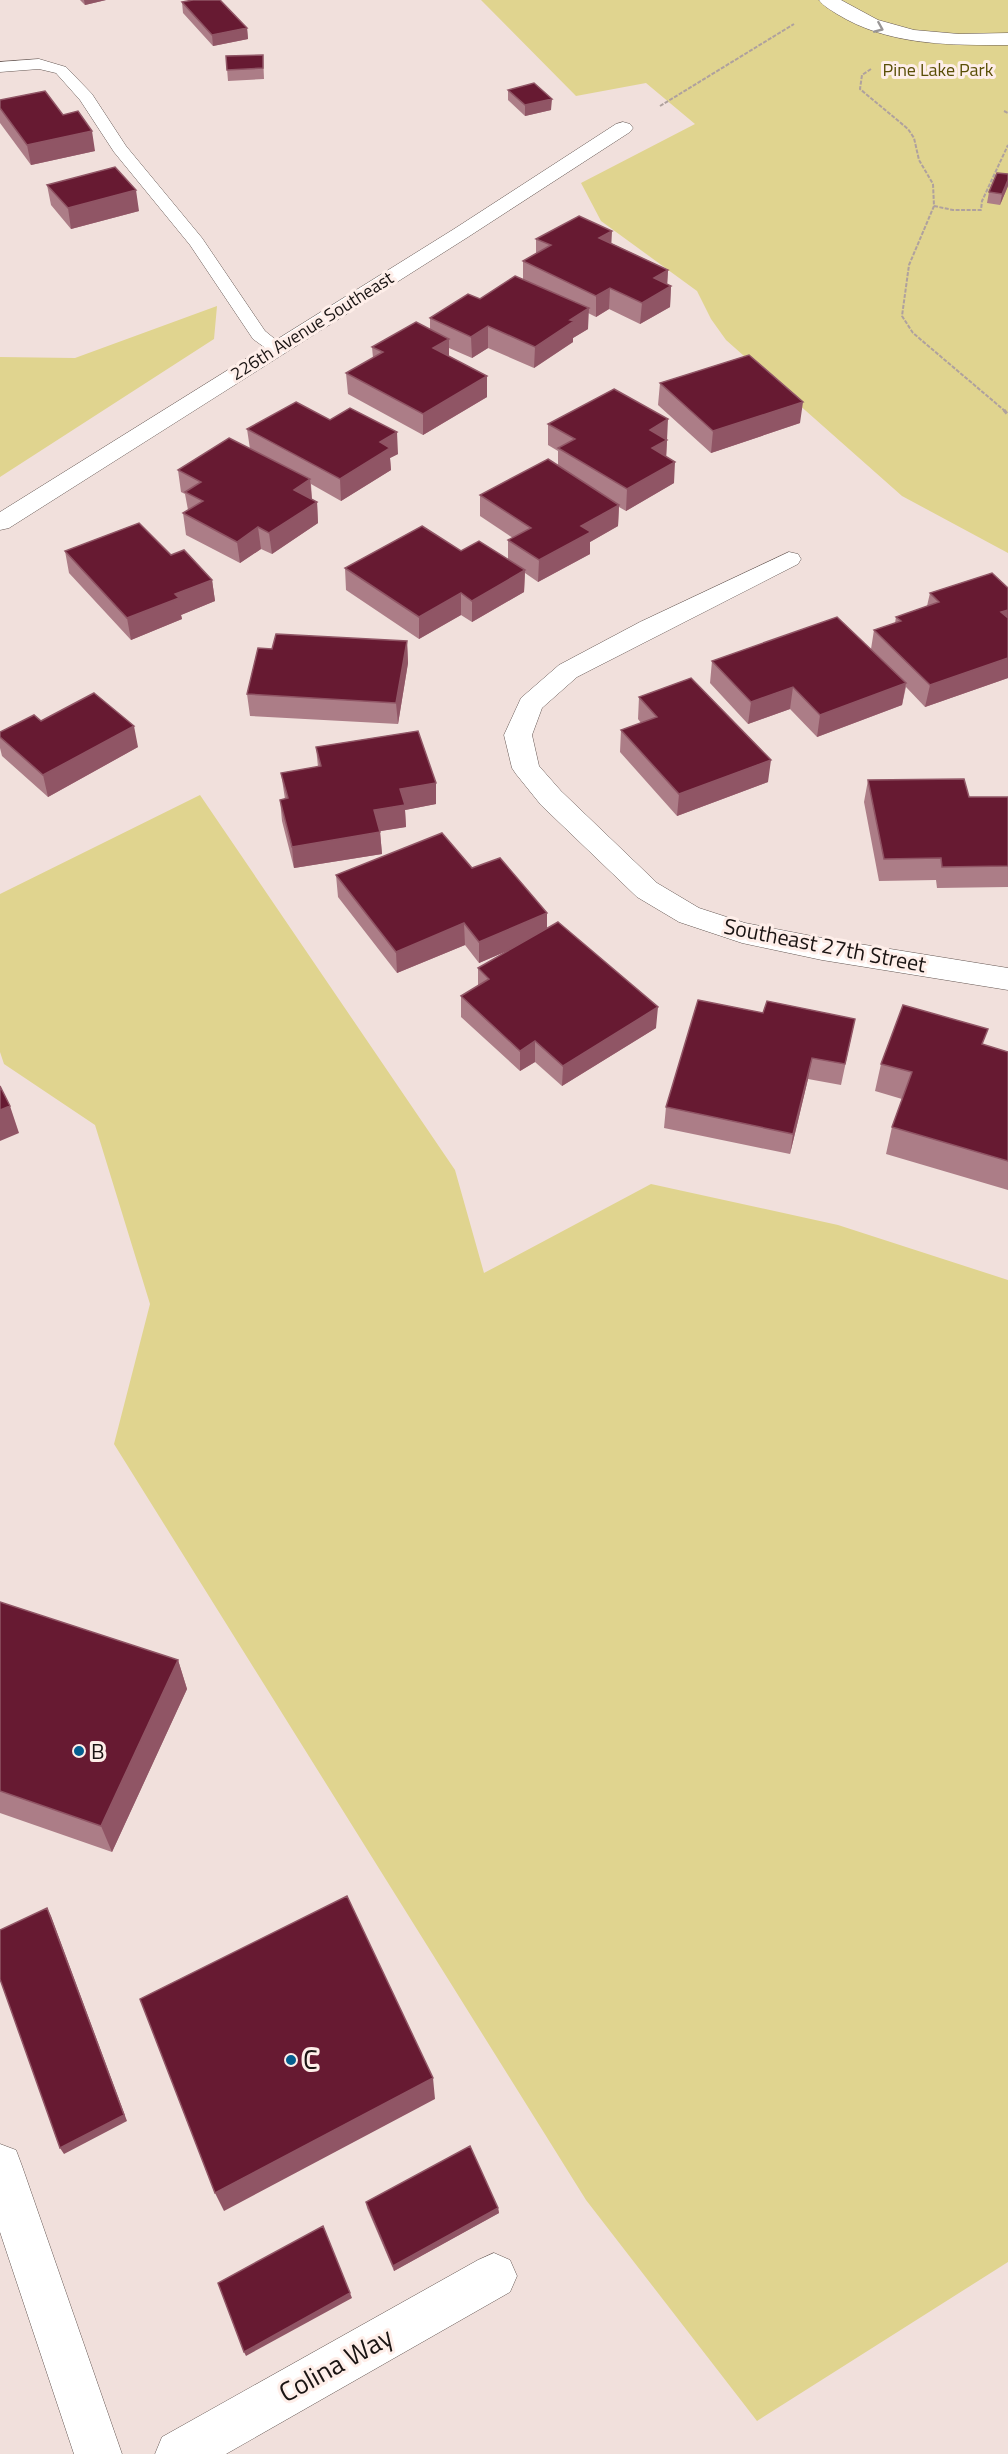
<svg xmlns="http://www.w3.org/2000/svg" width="1008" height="2454" font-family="'Titillium Web',sans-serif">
  <rect width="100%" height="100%" fill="#f1e0dc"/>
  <!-- green -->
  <path fill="#e0d48f" d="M 481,0 L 1008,0 L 1008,553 L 902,496 L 726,340 L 711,319 L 697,291 L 601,221 L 581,183 L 695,124 L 646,83 L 576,96 Z
    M 217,306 L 214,339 L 0,477 L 0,357 L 75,358 Z
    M 200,795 L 455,1170 L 484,1273 L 651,1184 L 838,1225 L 1008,1280 L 1008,2262 L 757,2421 L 586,2200 L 114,1444 L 150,1304 L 95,1125 L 4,1064 L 0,1052 L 0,894 Z"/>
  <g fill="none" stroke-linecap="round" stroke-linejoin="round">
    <!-- lane casing -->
    <g stroke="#665854" stroke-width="1">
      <path id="lane" d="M 39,59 L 66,67 L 92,94 L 126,146 L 202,238 L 265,331 L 286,348 L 283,352 L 271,352 L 253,339 L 190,245 L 114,152 L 80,100 L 56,73 L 39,69 L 0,72 L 0,62 Z"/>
    </g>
    <!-- street casing -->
    <g stroke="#665854" stroke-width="1">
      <path id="street" d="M 819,0 L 841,0 L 878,20 L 914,30 L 959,34 L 1008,33 L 1008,45 C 950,45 889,46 837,14 C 831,10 823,6 819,0 Z
        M 623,122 L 630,124 L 633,128 L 630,132 L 468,237 L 9,528 L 0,530 L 0,512 L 454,229 L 616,124 Z
        M 789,552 L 798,554 L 801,559 L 798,564 L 577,677 L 542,708 L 532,735 L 539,766 L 561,791 L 657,883 L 699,908 L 745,923 L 822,938 L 1008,968 L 1008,990 L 822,960 L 742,943 L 679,922 L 637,897 L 541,805 L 516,774 L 512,768 L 504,735 L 521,698 L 559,665 L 640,622 Z
        M 0,2144 L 16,2150 L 22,2166 L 122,2454 L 74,2454 L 0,2232 Z
        M 494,2253 L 510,2260 L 517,2276 L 510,2292 L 226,2454 L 155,2454 L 162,2437 L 478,2260 Z"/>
    </g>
    <!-- path-far1 -->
    <path stroke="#afa19e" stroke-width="2" stroke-dasharray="4 1.5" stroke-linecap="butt" d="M 871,69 L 862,75 L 860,89 L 908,129 L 914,138 L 919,160 L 933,184 L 934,206 L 909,265 L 902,316 L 913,333 L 1005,411
      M 660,106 L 794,24
      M 1004,111 L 1008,113
      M 934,206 L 953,210 L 981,210 L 982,201 L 1008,145"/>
    <!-- path -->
    <path stroke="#afa19e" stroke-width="3" stroke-dasharray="4.5 2" stroke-linecap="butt" d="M 1004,410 L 1008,415"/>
    <!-- lane -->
    <use href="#lane" fill="#fff" fill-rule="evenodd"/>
    <!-- street -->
    <use href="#street" fill="#fff" fill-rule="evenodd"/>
  </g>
  <!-- wall -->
  <path fill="#ac7d87" d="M 80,0 L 106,0 L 85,5 Z
    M 182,2 L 247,28 L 248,39 L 213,46 L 183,13 Z
    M 263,55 L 264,79 L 228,81 L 226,56 Z
    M 508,90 L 551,110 L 525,116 L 508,100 Z
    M 0,100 L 63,115 L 95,151 L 31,165 L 0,123 Z
    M 47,185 L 139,211 L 71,229 L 51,205 Z
    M 1008,186 L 1000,205 L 987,203 L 989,192 Z
    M 536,239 L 611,243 L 668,270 L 667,284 L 671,286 L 670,307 L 640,324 L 609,309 L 596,317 L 588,313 L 588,329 L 573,338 L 573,342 L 534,368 L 488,348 L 472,358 L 449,348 L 449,356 L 487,376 L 487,397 L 423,435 L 348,394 L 346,373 L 373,358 L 372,347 L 430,329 L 430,318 L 480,299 L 523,279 L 523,261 L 536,253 Z
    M 660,383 L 800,423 L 711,453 L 658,405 Z
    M 330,420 L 398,454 L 390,458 L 391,470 L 341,501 L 311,484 L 312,499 L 317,502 L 318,523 L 272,554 L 261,549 L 240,563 L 186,535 L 183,513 L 188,510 L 185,494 L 181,492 L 178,470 L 250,449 L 247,429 Z
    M 548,424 L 666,439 L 667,440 L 666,456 L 674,483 L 626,511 L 619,507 L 618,526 L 590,542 L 590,554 L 538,582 L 525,573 L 524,592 L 472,622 L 461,615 L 419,639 L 346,590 L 345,568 L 461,551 L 508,559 L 508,540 L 513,538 L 480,516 L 480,495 L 558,465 L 558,451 L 548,445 Z
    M 65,551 L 171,555 L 212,580 L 215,601 L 181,615 L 182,619 L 131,640 L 69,573 Z
    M 1008,588 L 1008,678 L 925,707 L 906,687 L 902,705 L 817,737 L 790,709 L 748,724 L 710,683 L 712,661 L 871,649 L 874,630 L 895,623 L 896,617 L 927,606 L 930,593 Z
    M 407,641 L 408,663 L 398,724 L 250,716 L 247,694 L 272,649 Z
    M 639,697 L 768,782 L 677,816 L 620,752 L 621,730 L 641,723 L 638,719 Z
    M 41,721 L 138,747 L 48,797 L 2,756 L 0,748 L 0,732 Z
    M 316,747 L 436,783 L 436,804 L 405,810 L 406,827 L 380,831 L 382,854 L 294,868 L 282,821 L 280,800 L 285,799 L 281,773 L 318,767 Z
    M 868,780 L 969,797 L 1008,797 L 1008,887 L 937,888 L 936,880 L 879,881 L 864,802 Z
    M 472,868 L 547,913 L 547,928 L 656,1028 L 562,1086 L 535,1062 L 520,1071 L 461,1017 L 461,996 L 478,986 L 478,968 L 507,951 L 479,963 L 465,945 L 397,973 L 338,897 L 336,875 Z
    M 763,1013 L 855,1019 L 841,1085 L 808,1079 L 790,1154 L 664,1128 L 666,1107 Z
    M 983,1045 L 1008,1052 L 1008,1190 L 886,1154 L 892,1127 L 902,1099 L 875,1091 L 881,1064 Z
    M 0,1602 L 178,1660 L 187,1689 L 112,1852 L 0,1813 Z
    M 366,2202 L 498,2208 L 499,2213 L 394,2271 L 367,2208 Z"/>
  <!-- shaded-wall -->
  <path fill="#905565" d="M 84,0 L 106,0 L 85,5 Z
    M 247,28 L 248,39 L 213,46 L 212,35 Z
    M 552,99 L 551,110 L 525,116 L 525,105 Z
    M 92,131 L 95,151 L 31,165 L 27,145 Z
    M 1008,180 L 1008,186 L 1000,205 L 1002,194 Z
    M 136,190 L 139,211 L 71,229 L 68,208 Z
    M 612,231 L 611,251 L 599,238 Z
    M 668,270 L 667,288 L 671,286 L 670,307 L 640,324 L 642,303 L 654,278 Z
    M 610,288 L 609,309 L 596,317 L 596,296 Z
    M 589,308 L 588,329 L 573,338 L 573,342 L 534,368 L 535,347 L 570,320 Z
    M 488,326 L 488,348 L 472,358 L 471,337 Z
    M 449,339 L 449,360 L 433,348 Z
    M 487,376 L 487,397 L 423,435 L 423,414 Z
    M 803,402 L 800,423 L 711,453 L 713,431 Z
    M 668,419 L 666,461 L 651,470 L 650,430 Z
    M 397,432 L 398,454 L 390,458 L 391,470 L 341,501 L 340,479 L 380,442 Z
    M 675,462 L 674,483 L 626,511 L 627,489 Z
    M 310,479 L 312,501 L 294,490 Z
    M 317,502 L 318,523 L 272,554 L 269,533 Z
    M 619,505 L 618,526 L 590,542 L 590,554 L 538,582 L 539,560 L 581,526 Z
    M 258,527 L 261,549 L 240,563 L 237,542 Z
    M 525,570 L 524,592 L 472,622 L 472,601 Z
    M 212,580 L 215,601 L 181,615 L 182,619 L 131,640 L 127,618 L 175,594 Z
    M 461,593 L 461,615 L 419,639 L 419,617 Z
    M 1008,610 L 1008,630 L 1001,612 Z
    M 407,641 L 408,663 L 398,724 L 396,703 Z
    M 1008,658 L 1008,678 L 925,707 L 930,685 Z
    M 906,683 L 902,705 L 817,737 L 820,715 Z
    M 793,687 L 790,709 L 748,724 L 751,702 Z
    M 134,726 L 138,747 L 48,797 L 43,775 Z
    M 771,760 L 768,782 L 677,816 L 679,794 Z
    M 436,783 L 436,804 L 405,810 L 406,827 L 375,832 L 374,810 L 400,789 Z
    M 380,832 L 382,854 L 294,868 L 292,847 Z
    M 547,913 L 547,934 L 479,963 L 479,942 Z
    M 464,923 L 465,945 L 397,973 L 396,952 Z
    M 658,1007 L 656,1028 L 562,1086 L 563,1066 Z
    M 535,1041 L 535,1062 L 520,1071 L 520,1051 Z
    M 812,1058 L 808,1079 L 790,1154 L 793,1134 Z
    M 10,1106 L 19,1133 L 0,1141 L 0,1110 Z
    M 178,1660 L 187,1689 L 112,1852 L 101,1826 Z
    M 47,1908 L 51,1916 L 127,2121 L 64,2154 L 60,2148 Z
    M 433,2078 L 435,2099 L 224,2211 L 215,2193 Z
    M 498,2208 L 499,2213 L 394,2271 L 393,2266 Z
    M 350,2293 L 352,2298 L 246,2356 L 244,2352 Z"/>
  <!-- building -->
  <path fill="#671a32" stroke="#905565" stroke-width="1.5" d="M 193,0 L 220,0 L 247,28 L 212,35 L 182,2 Z
    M 263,55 L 263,68 L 227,70 L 226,56 Z
    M 534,83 L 552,99 L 525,105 L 508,90 Z
    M 45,91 L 63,115 L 78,111 L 92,131 L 27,145 L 0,108 L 0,100 Z
    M 115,167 L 136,190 L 68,208 L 47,185 Z
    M 997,173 L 1008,174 L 1008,180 L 1002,194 L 989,192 Z
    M 579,216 L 612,231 L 599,238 L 668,270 L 654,278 L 671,286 L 642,303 L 610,288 L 596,296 L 523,261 L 551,245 L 536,239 Z
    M 515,276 L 589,308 L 570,320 L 574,321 L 535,347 L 488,326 L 471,337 L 430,318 L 468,294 L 480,299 Z
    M 416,322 L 449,339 L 433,348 L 487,376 L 423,414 L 346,373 L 383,352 L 372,347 Z
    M 749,355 L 803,402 L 713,431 L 660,383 Z
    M 614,389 L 668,419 L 650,430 L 667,440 L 652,448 L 675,462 L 627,489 L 558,448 L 575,439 L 548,424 Z
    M 296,402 L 330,420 L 350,408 L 397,432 L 380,442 L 390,448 L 340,479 L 247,429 Z
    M 229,438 L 310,479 L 294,490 L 317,502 L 269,533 L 258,527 L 237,542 L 183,513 L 203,501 L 185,492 L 201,482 L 178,470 Z
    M 548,459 L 619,505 L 581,526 L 591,532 L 539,560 L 508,540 L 531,528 L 480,495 Z
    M 139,523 L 171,555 L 184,550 L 212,580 L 175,594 L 179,598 L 127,618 L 65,551 Z
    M 422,526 L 461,551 L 479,541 L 525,570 L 472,601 L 461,593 L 419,617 L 345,568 Z
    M 992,573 L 1008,588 L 1008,610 L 1001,612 L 1008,618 L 1008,658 L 930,685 L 874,630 L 901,621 L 896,617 L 939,602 L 930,593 Z
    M 837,617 L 906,683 L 820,715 L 793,687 L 751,702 L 712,661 Z
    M 276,634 L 407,641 L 396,703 L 247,694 L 258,648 L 272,649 Z
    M 691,678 L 771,760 L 679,794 L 621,730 L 657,717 L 639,697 Z
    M 94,693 L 134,726 L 43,775 L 0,737 L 0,732 L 34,715 L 41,721 Z
    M 418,731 L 436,783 L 400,789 L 405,805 L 374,810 L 380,832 L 292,847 L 280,800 L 288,798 L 281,773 L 321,766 L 316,747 Z
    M 964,779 L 969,797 L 1008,797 L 1008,866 L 942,867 L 941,858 L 884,859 L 868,780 Z
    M 442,833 L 472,868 L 500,858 L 547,913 L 479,942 L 464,923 L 396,952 L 336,875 Z
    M 558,922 L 658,1007 L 563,1066 L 535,1041 L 520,1051 L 461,996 L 489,979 L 478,968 Z
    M 698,1000 L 763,1013 L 767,1001 L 855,1019 L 845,1064 L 812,1058 L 793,1134 L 666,1107 Z
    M 903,1005 L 988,1029 L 982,1044 L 1008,1052 L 1008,1161 L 892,1127 L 912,1072 L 881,1064 Z
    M 0,1086 L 10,1106 L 0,1110 Z
    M 0,1602 L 178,1660 L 101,1826 L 0,1791 Z
    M 347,1896 L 433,2078 L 215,2193 L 140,1999 Z
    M 47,1908 L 124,2115 L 60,2148 L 0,1979 L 0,1930 Z
    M 470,2146 L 498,2208 L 393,2266 L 366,2202 Z
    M 323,2226 L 350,2293 L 244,2352 L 218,2283 Z"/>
  <!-- one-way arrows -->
  <defs><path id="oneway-chevron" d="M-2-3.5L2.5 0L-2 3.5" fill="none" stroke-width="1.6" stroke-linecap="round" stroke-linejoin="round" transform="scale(1.5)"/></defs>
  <use stroke="#989595" href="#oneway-chevron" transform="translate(879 28) rotate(23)"/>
  <!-- markers -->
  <g fill="#045e8f" stroke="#feeee9" stroke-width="2">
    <circle cx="79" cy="1751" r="6"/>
    <circle cx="291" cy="2060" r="6"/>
  </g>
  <g text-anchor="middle" stroke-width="6" stroke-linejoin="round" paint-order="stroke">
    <!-- far-park labels -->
    <g font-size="18" fill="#594e06" stroke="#feeee9">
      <text x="938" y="76">Pine Lake Park</text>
    </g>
    <!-- far-street labels -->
    <g font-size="18" fill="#1a1413" stroke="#feeee9">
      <text transform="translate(312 326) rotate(-32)" y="6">226th Avenue Southeast</text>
    </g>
    <!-- street labels -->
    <g font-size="22" fill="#1a1413" stroke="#feeee9">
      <text transform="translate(825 945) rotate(11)" y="8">Southeast 27th Street</text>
    </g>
    <!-- poi labels -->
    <g font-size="22" fill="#1a1413" stroke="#feeee9" text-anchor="start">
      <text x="91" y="1759">B</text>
    </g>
    <!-- near-poi labels -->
    <g font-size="27" fill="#1a1413" stroke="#feeee9" text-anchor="start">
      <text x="303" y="2069">C</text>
    </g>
    <!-- near-street labels -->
    <g font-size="27" fill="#1a1413" stroke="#feeee9">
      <text transform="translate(336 2365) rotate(-29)" y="9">Colina Way</text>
    </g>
  </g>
</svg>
